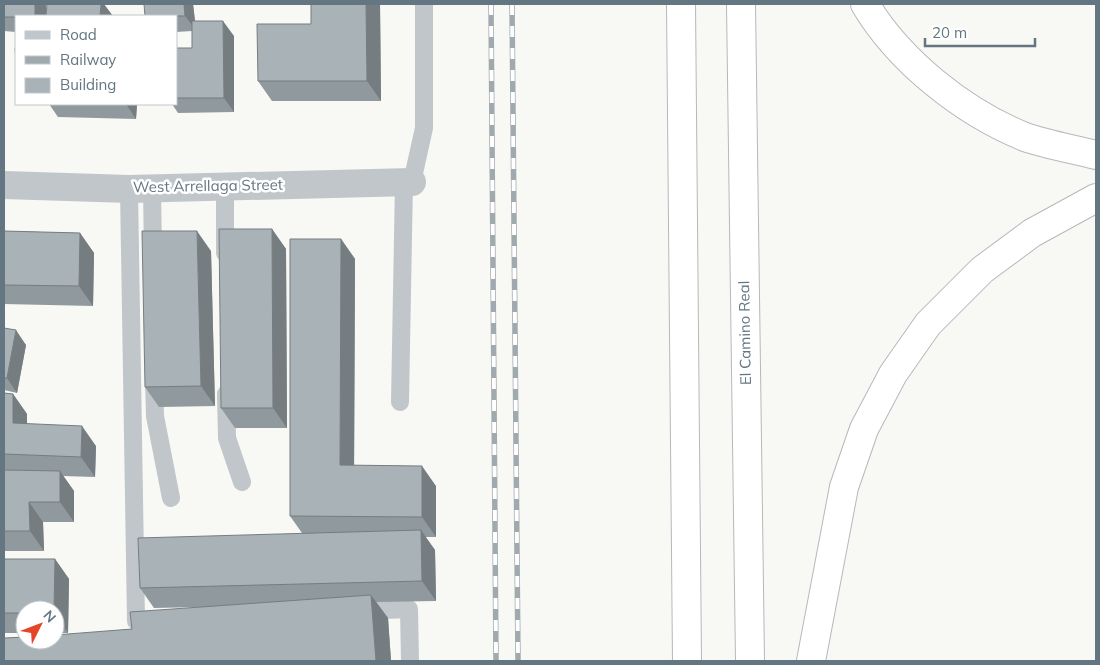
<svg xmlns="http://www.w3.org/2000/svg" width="1100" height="665" font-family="Mulish,sans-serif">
  <rect width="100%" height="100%" fill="#f8f8f5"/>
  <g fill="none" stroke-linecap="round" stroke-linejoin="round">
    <!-- highway casing -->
    <g stroke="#b5b9bc" stroke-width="30">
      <path id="highway" d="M 681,4 L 687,661
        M 741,4 L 750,661
        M 865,4 C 899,61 963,112 1025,137 C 1048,145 1073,149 1096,155
        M 811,661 L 844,487 L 864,429 L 893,374 L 928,324 L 982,270 L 1032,233 L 1096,198"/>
    </g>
    <!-- lane -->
    <path stroke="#c1c6ca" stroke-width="18" d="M 412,182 L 424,128 L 424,4
      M 225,186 L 225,253
      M 152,188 L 153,255
      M 129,189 L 136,621 L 151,620
      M 154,378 L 155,416 L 171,498
      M 226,394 L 227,438 L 242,482
      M 400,402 L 404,182
      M 359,611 L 409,609 L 410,661"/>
    <!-- street -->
    <path stroke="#c1c6ca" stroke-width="28" d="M 4,185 L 129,189 L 412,182"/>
    <!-- highway -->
    <use href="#highway" stroke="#fff" stroke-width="28"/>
    <!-- rail casing -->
    <g stroke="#a0a9ae" stroke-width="5.5">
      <path id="rail" d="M 491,4 L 496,661
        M 512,4 L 518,661"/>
    </g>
    <!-- rail -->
    <use href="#rail" stroke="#fff" stroke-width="4" stroke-dasharray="11" stroke-linecap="butt"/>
  </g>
  <!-- wall -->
  <path fill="#90999d" d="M 4,4 L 46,4 L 46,16 L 16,16 L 16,32 L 4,31 Z
    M 144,4 L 193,4 L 195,21 L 234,36 L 234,112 L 178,113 L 172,104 L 176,104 L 176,48 L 192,48 L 192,31 L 176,32 L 176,16 Z
    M 380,4 L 381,101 L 272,101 L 258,81 L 311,24 Z
    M 49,104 L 137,104 L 136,119 L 58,117 Z
    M 272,229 L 286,249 L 287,428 L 235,428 L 221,408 Z
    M 4,231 L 80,233 L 94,253 L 93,306 L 4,304 Z
    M 341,239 L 355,259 L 354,465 L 436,486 L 436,537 L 425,537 L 435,550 L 436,601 L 376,602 L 388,618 L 391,661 L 4,661 L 132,629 L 201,607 L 154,608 L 140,588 L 302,533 L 290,516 Z
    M 211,251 L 215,406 L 159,407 L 145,387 Z
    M 4,328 L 26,345 L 17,393 L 4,390 Z
    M 4,393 L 13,394 L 27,414 L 27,424 L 96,446 L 95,477 L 63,476 L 74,491 L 74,522 L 43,522 L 44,551 L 4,551 Z
    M 4,559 L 55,559 L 69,579 L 68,633 L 55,633 L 55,610 L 25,610 L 25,633 L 4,633 Z"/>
  <!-- shaded-wall -->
  <path fill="#767d80" d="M 35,4 L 46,4 L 46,16 L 35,16 Z
    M 101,4 L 104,4 L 113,16 L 100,16 Z
    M 184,4 L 193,4 L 196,30 L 185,16 Z
    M 366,4 L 380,4 L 381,101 L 367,81 Z
    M 223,21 L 234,36 L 234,112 L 224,98 Z
    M 126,104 L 137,104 L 136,119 Z
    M 272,229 L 286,249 L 287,428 L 273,408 Z
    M 197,231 L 211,251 L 215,406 L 201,386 Z
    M 80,233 L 94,253 L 93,306 L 79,286 Z
    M 341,239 L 355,259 L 354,485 L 340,465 Z
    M 16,330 L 26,345 L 17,393 L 7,378 Z
    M 13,394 L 27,414 L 27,443 L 13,423 Z
    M 82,426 L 96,446 L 95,477 L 81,457 Z
    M 422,466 L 436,486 L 436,537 L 422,517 Z
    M 60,471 L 74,491 L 74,522 L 60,502 Z
    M 29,502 L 43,522 L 44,551 L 30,531 Z
    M 421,530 L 435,550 L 436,601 L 422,581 Z
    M 55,559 L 69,579 L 68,633 L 55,614 L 55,610 L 54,610 Z
    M 371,595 L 388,618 L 391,661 L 376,661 Z"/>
  <!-- building -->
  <path fill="#a8b2b7" stroke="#767d80" d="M 4,4 L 35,4 L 35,16 L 16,16 L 16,17 L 4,17 Z
    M 47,4 L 101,4 L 100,16 L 46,16 Z
    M 144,4 L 184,4 L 185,16 L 145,16 Z
    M 311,4 L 366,4 L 367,81 L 258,81 L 257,24 L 311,24 Z
    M 192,21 L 223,21 L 224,98 L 176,98 L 176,48 L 192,48 Z
    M 15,48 L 16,48 L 16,61 Z
    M 219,229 L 272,229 L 273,408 L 221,408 Z
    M 4,231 L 80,233 L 79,286 L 4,285 Z
    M 142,231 L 197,231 L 201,386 L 145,387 Z
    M 290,239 L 341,239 L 340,465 L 422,466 L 422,517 L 290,516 Z
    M 4,328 L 16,330 L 7,378 L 4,378 Z
    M 4,393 L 13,394 L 13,423 L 82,426 L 81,457 L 4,454 Z
    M 4,470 L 60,471 L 60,502 L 29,502 L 30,531 L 4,531 Z
    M 421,530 L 422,581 L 140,588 L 138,538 Z
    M 4,559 L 55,559 L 54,610 L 25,610 L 25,613 L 4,613 Z
    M 371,595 L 376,661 L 4,661 L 4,638 L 25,637 L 25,640 L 55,640 L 55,635 L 132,629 L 130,612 Z"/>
  <g text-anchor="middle" stroke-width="5" stroke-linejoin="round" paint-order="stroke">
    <!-- street labels -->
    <g font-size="15" fill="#637681" stroke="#fff">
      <text transform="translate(208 186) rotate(-1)" y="5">West Arrellaga Street</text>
      <text transform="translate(745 333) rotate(-91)" y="5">El Camino Real</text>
    </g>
  </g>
  <!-- border -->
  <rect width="1100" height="665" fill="none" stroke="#637681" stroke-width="10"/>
  <!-- legend -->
  <rect x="15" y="15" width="162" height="90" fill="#ffffff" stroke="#c1c8cd"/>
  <rect x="25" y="31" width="25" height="8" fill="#c1c6ca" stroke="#c1c8cd"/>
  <text x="60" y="40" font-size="15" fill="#637681">Road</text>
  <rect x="25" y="56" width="25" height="8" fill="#a0a9ae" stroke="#c1c8cd"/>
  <text x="60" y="65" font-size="15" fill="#637681">Railway</text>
  <rect x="25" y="78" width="25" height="15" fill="#a8b2b7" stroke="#c1c8cd"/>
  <text x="60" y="90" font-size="15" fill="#637681">Building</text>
  <!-- north arrow -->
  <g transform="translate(40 625) rotate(48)"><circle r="24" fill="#ffffff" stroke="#c1c8cd"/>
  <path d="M0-4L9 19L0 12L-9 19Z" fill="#e54628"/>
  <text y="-8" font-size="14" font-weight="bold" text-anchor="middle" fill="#637681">N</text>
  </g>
  <!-- scale -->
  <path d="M925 38v8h110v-8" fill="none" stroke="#637681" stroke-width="2.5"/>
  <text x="932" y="38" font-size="15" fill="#637681" stroke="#ffffff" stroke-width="4" paint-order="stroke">20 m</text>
</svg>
